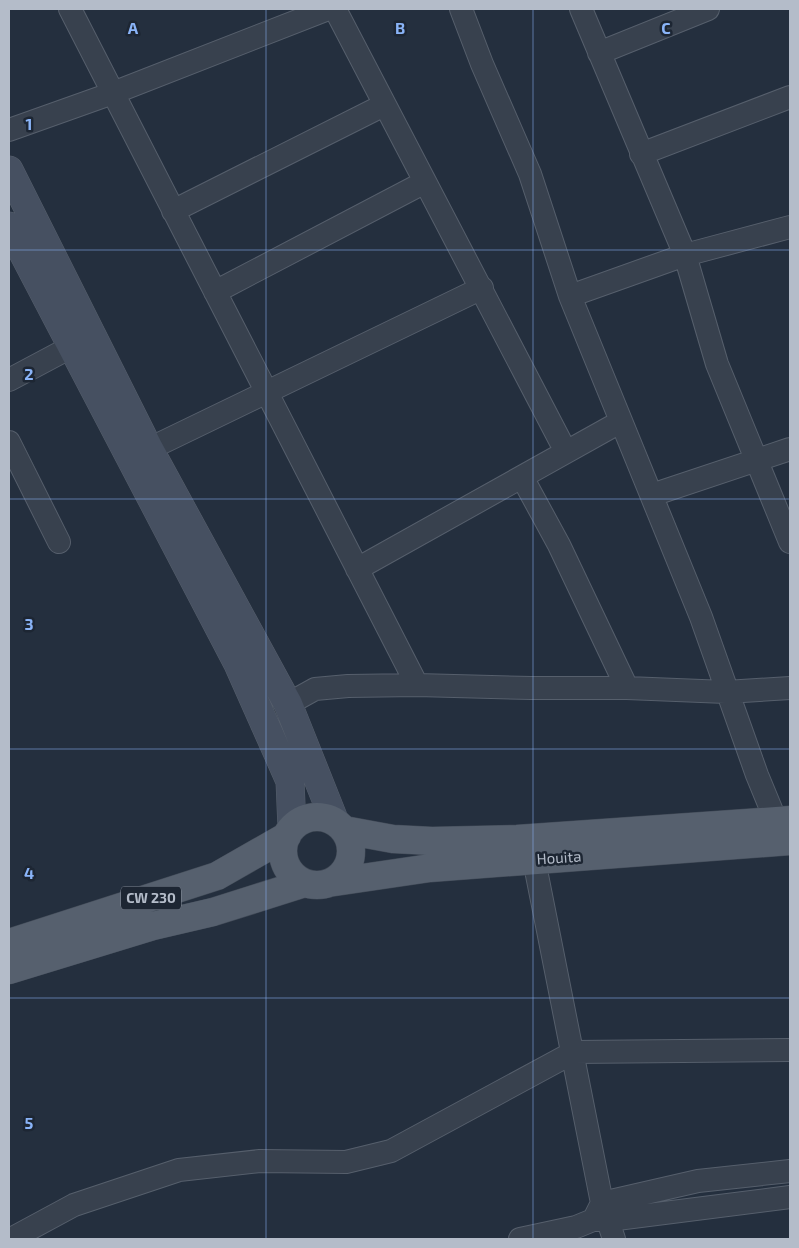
<svg xmlns="http://www.w3.org/2000/svg" width="799" height="1248" font-family="'Exo 2',sans-serif">
  <rect width="100%" height="100%" fill="#242f3e"/>
  <g fill="none" stroke-linecap="round" stroke-linejoin="round">
    <!-- minor casing -->
    <g stroke="#565f6c" stroke-width="24">
      <path id="minor" d="M 70,9 L 417,685
        M 335,9 L 566,452
        M 461,9 L 482,64 L 530,174 L 570,296 L 701,617 L 757,775 L 776,821
        M 581,9 L 685,255 L 717,364 L 790,542
        M 599,53 L 708,9
        M 9,130 L 113,93 L 328,9
        M 641,154 L 790,97
        M 173,211 L 384,105
        M 215,292 L 425,182
        M 570,296 L 685,255 L 790,227
        M 9,380 L 71,347
        M 9,442 L 59,542
        M 149,449 L 482,288
        M 522,477 L 559,545 L 627,688
        M 652,495 L 790,449
        M 357,569 L 620,422
        M 288,704 L 315,689 L 348,686 L 417,685 L 531,688 L 627,688 L 726,692 L 790,688
        M 534,860 L 602,1203 L 614,1239
        M 595,1217 L 602,1203 L 698,1181 L 790,1171
        M 11,1239 L 74,1205 L 179,1170 L 260,1161 L 346,1162 L 391,1151 L 574,1052 L 790,1050
        M 520,1239 L 576,1227 L 593,1220 L 609,1220 L 790,1197"/>
    </g>
    <!-- secondary casing -->
    <g stroke="#565f6c" stroke-width="29">
      <path id="secondary" d="M 9,170 L 149,449 L 288,704 L 335,822
        M 9,226 L 238,664 L 290,781 L 292,828"/>
    </g>
    <!-- primary casing -->
    <g stroke="#414a57" stroke-width="29">
      <path id="primary" d="M283 851a34 34 0 1 1 68 0a34 34 0 1 1-68 0Z
        M 344,830 L 393,839 L 432,841 L 517,839 L 790,820
        M 328,883 L 430,868 L 790,841
        M 9,943 L 217,876 L 287,836
        M 9,970 L 153,926 L 213,912 L 305,883"/>
    </g>
    <!-- minor -->
    <use href="#minor" stroke="#38414e" stroke-width="22"/>
    <!-- secondary -->
    <use href="#secondary" stroke="#465061" stroke-width="28"/>
    <!-- primary -->
    <use href="#primary" stroke="#56606e" stroke-width="28"/>
  </g>
  <!-- grid -->
  <path fill="none" stroke="#8ab4f8" stroke-width="1" stroke-opacity="0.55" d="M 266,9 L 266,1239M 533,9 L 533,1239M 9,250 L 790,250M 9,499 L 790,499M 9,749 L 790,749M 9,998 L 790,998"/>
  <g text-anchor="middle" stroke-width="5" stroke-linejoin="round" paint-order="stroke">
    <!-- shield labels -->
    <rect fill="#1d2633" stroke="#878f9c" stroke-width="1" x="121" y="886.5" width="60" height="23" rx="4"/>
    <g font-size="14" font-weight="bold" fill="#b4bcc9">
      <text x="151" y="903">CW 230</text>
    </g>
    <!-- street labels -->
    <g font-size="15" fill="#b4bcc9" stroke="#1d2633">
      <text transform="translate(559 858) rotate(-4)" y="5">Houita</text>
    </g>
  </g>
  <g font-size="16" text-anchor="middle" font-weight="bold" fill="#8ab4f8" stroke="#1d2633" stroke-width="5" stroke-linejoin="round" paint-order="stroke">
    <text x="133" y="34">A</text>
    <text x="400" y="34">B</text>
    <text x="666" y="34">C</text>
    <text x="29" y="130">1</text>
    <text x="29" y="380">2</text>
    <text x="29" y="630">3</text>
    <text x="29" y="879">4</text>
    <text x="29" y="1129">5</text>
  </g>
  <!-- border -->
  <rect width="799" height="1248" fill="none" stroke="#b4bcc9" stroke-width="20"/>
</svg>
